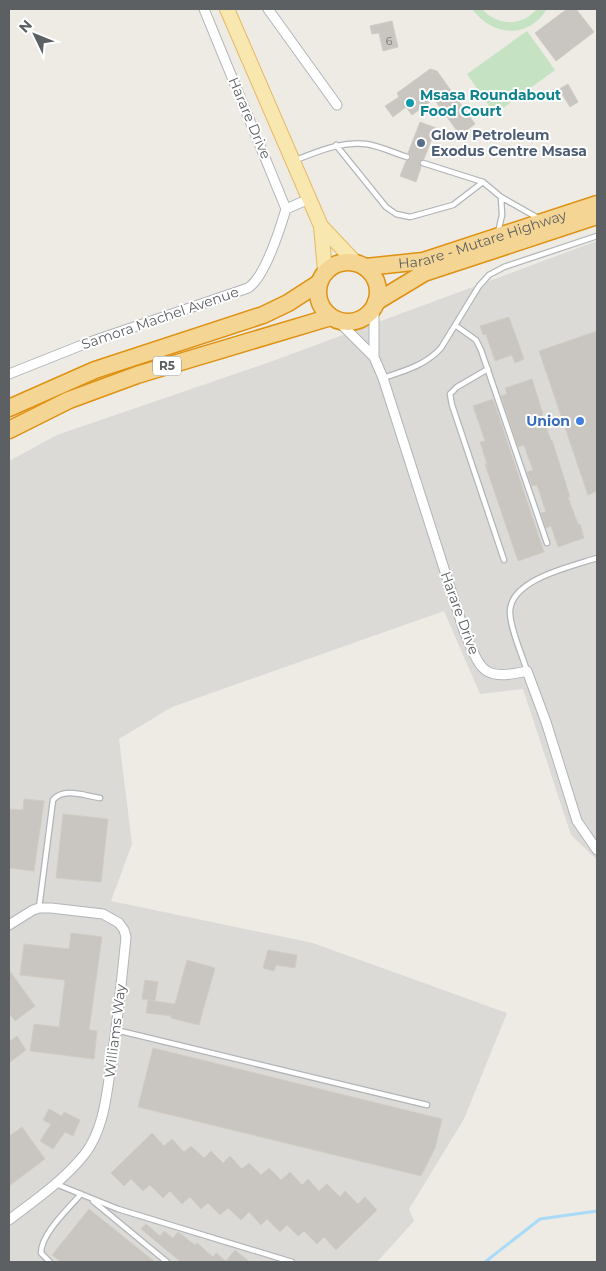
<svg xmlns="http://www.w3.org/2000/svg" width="606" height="1271" font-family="Montserrat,sans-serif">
  <rect width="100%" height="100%" fill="#edebe4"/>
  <!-- industrial -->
  <path fill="#dcdad6" d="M 597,241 L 597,860 L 571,835 L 523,689 L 480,694 L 444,611 L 172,707 L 119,739 L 132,844 L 111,901 L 313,943 L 507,1013 L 464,1119 L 409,1209 L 414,1221 L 377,1262 L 9,1262 L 9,461 L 57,435 L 270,362 Z"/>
  <!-- green -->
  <path fill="#c5e3c2" d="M 472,9 L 482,9 C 498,26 521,27 537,9 L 547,9 C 528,40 492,36 472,9 Z
    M 527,31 L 555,70 L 495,114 L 467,74 Z"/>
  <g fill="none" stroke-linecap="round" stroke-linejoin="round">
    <!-- stream -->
    <path stroke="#a9dbf8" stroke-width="3" d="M 485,1262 L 540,1219 L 597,1211"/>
  </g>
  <!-- building -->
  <path fill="#c9c5c0" stroke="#d1ccc3" d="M 567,9 L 576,9 L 594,32 L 556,61 L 535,33 Z
    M 392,21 L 398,47 L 383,51 L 379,33 L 372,34 L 370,26 Z
    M 430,69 L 437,71 L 475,124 L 460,135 L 434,99 L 412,115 L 406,107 L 393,117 L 385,106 L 399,97 L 397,93 Z
    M 568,84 L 578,102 L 570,107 L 559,89 Z
    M 420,122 L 436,128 L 424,159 L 419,161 L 421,167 L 416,182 L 400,176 L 406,161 L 411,159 L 411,156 L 408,153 Z
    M 509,317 L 524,359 L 515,363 L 512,355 L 495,361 L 486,334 L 483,335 L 480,326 Z
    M 597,331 L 597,491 L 588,495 L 539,351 Z
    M 532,379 L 543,414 L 542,414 L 551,441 L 552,440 L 570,497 L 568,497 L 578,524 L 580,524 L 584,538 L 558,547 L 551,526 L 546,528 L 541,513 L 546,512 L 537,485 L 532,486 L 527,472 L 533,470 L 524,445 L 518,447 L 501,396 L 507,394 L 505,388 Z
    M 493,399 L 544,552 L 518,561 L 485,464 L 487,464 L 480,442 L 485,441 L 473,406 Z
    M 24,799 L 44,801 L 34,871 L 9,868 L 9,809 L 23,810 Z
    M 63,814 L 108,819 L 101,882 L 56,878 Z
    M 71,933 L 102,937 L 89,1030 L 97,1031 L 94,1059 L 30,1051 L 34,1024 L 59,1027 L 65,980 L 20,975 L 24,944 L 69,949 Z
    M 268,950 L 297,955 L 295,968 L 276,965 L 274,971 L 263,968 Z
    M 187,960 L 215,968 L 199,1025 L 171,1018 L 172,1016 L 146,1013 L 148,1000 L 175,1004 Z
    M 9,970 L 35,1006 L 15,1021 L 9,1013 Z
    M 145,980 L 158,982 L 155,1001 L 142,999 Z
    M 17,1036 L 26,1050 L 9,1063 L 9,1042 Z
    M 153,1048 L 442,1119 L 435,1148 L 421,1176 L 138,1107 Z
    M 49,1109 L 62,1116 L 64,1112 L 80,1120 L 73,1136 L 65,1132 L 53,1149 L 40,1141 L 51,1124 L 43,1120 Z
    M 22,1127 L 45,1159 L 9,1186 L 9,1136 Z
    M 152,1133 L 164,1146 L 172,1139 L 184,1152 L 191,1146 L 204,1158 L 211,1151 L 223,1163 L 230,1156 L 242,1169 L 249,1163 L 261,1175 L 269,1168 L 281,1180 L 290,1172 L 302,1185 L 308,1179 L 319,1191 L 327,1184 L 340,1197 L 345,1191 L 358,1204 L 365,1197 L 377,1210 L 336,1250 L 324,1237 L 317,1244 L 304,1231 L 298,1236 L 287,1225 L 280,1232 L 267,1219 L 261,1225 L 249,1212 L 241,1220 L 228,1208 L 220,1215 L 208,1203 L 201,1209 L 190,1197 L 182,1204 L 170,1191 L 163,1198 L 150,1185 L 143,1191 L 131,1179 L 124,1186 L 111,1173 Z
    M 89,1209 L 155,1262 L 61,1262 L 52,1255 Z
    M 146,1224 L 160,1236 L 164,1231 L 173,1238 L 178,1232 L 195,1245 L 197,1243 L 213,1257 L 216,1253 L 226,1261 L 235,1250 L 250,1262 L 181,1262 L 141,1229 Z"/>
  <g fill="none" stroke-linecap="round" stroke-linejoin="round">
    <!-- lane casing -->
    <g stroke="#b1b5b8" stroke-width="7">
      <path id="lane" d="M 336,145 L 386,207 L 396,214 L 410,217 L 453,205 L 483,182
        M 295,160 C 318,152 340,141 366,144 C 380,146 394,153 407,157
        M 423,163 L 483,182 L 501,197 L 538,218
        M 498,233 L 502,215 L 501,197
        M 455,325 L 476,340 L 481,350 L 547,543
        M 488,369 L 457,387 L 450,394 L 452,405 L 504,560
        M 383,378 C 404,371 426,365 441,348 L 479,286 L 489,275 L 504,267 L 597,236
        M 527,671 C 522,654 510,629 510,612 C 510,579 573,566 597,558
        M 39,908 L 53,800 C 64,787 85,796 100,798
        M 116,1030 L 427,1105
        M 56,1184 L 118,1209 L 292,1262
        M 93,1201 L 167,1262
        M 50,1262 L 41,1253 C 41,1234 68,1209 81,1194"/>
    </g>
    <!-- street casing -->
    <g stroke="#b1b5b8" stroke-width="11">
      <path id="street" d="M 268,9 L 337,105
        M 286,209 L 309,199
        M 374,308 L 374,357 L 383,378 L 464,631 C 481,669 481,682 527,671 L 546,722 L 577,821 L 597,850
        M 337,320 L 374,357
        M 9,374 L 87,343 L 248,288 C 265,277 280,229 286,209 L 204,9
        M 9,925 L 33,910 L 39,908 L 51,908 L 103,914 L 119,923 L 124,930 L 126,937 C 122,977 118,1018 112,1058 C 107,1090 105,1129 84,1155 C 63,1181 35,1200 9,1220"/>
    </g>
    <!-- primary casing -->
    <g stroke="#e6b964" stroke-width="16">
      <path id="primary" d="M 227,9 L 321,226 L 356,263
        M 321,226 L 325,271"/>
    </g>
    <!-- highway casing -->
    <g stroke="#df9112" stroke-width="19">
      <g id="highway">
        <circle cx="348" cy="292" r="30"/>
        <path id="s1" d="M 366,267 L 423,261 L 597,204"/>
        <path d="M 376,302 L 424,273 L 597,216"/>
        <path d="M 9,408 L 95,370 L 263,315 L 288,303 L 319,283"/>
        <path d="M 9,430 L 69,400 L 137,375 L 331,317"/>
      </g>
    </g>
    <!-- lane -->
    <use href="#lane" stroke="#fff" stroke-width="4.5"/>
    <!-- street -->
    <use href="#street" stroke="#fff" stroke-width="9"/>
    <!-- primary -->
    <use href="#primary" stroke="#f8e7ae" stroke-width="14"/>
    <!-- highway -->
    <use href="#highway" stroke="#f4d594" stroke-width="16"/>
  </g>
  <!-- markers -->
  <circle fill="#0f9aa8" stroke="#fff" stroke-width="2" cx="410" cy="103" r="5"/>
  <circle fill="#5c6f8a" stroke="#fff" stroke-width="2" cx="421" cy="143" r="5"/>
  <circle fill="#3f7fe0" stroke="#fff" stroke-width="2" cx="580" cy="421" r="5"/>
  <g text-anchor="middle" stroke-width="4" stroke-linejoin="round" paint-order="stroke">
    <!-- number labels -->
    <g font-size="11" fill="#77797a">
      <text x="389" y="45">6</text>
    </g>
    <!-- shield labels -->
    <rect fill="#fff" stroke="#8d9092" stroke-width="1" x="153" y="356.5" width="28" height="19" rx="4"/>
    <g font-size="12" font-weight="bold" fill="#5c6063">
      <text x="167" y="370">R5</text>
    </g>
    <!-- culture labels -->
    <g font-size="14" font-weight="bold" fill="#0d838f" stroke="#fff" text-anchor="start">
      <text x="420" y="100">Msasa Roundabout<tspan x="420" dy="16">Food Court</tspan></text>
    </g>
    <!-- street labels -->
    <g font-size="14" fill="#5c6063" stroke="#fff">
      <text transform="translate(250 118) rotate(67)" y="5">Harare Drive</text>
      <text dy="5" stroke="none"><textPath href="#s1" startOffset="120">Harare - Mutare Highway</textPath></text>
      <text transform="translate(160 318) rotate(-19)" y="5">Samora Machel Avenue</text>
      <text transform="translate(460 613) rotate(70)" y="5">Harare Drive</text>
      <text transform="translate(115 1031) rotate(-83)" y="5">Williams Way</text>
    </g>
    <!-- service labels -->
    <g font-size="14" font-weight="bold" fill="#4e5e75" stroke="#fff" text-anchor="start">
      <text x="431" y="140">Glow Petroleum<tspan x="431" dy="16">Exodus Centre Msasa</tspan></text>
    </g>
    <!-- shop labels -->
    <g font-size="14" font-weight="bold" fill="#366cbe" stroke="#fff" text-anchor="end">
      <text x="570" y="426">Union</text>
    </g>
  </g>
  <!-- border -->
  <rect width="606" height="1271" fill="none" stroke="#5c6063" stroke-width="20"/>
  <!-- north arrow -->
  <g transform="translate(35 35) rotate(313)" stroke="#ffffff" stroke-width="4" paint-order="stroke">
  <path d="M0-4L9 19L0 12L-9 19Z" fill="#5c6063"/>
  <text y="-8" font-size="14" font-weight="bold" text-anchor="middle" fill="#5c6063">N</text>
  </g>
</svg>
